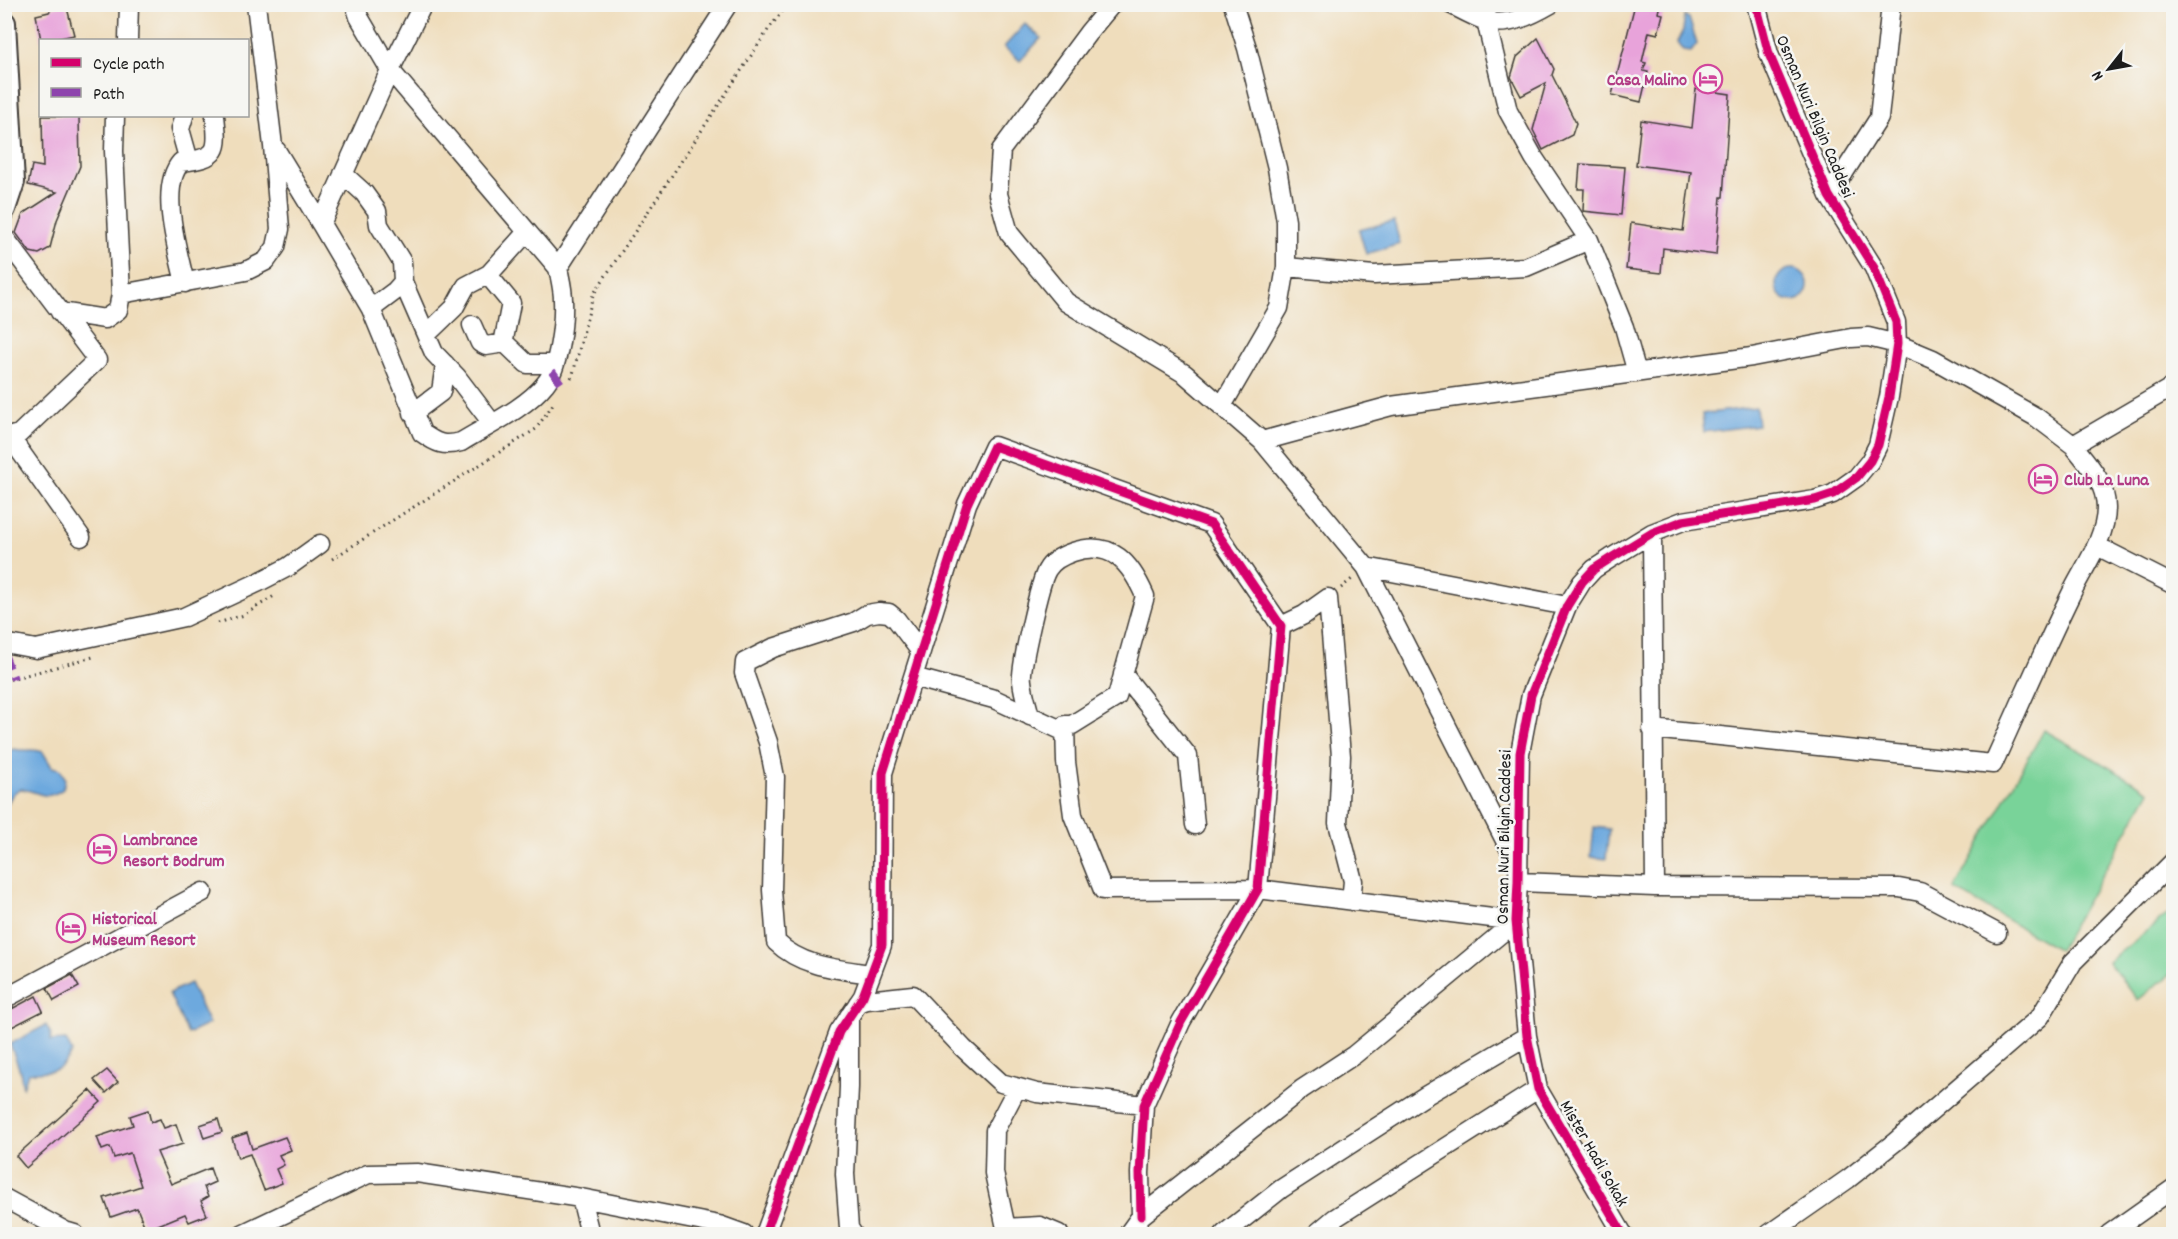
<svg xmlns="http://www.w3.org/2000/svg" width="2178" height="1239" font-family="Dekko,sans-serif">
  <rect width="100%" height="100%" fill="#f6f6f2"/>
  <filter id="ink" filterUnits="userSpaceOnUse"><feTurbulence type="fractalNoise" baseFrequency=".0167" numOctaves="2"/><feDisplacementMap in="SourceGraphic" scale="12" xChannelSelector="R" yChannelSelector="G"/><feConvolveMatrix kernelMatrix="1 2 1 2 8 2 1 2 1" color-interpolation-filters="sRGB"/></filter>
  <filter id="wash" filterUnits="userSpaceOnUse"><feTurbulence type="fractalNoise" baseFrequency=".008" numOctaves="4" result="noise"/><feDisplacementMap in="SourceGraphic" scale="24" xChannelSelector="R" yChannelSelector="G"/><feGaussianBlur stdDeviation="1.35" result="paint"/><feColorMatrix in="noise" values="0 0 0 0 0 0 0 0 0 0 0 0 0 0 0 0 0 1.4 0 .05"/><feComposite in="paint" operator="in"/></filter>
  <g filter="url(#wash)">
    <rect width="100%" height="100%" fill="#efddbc"/>
    <!-- green -->
    <path fill="#79d399" stroke="#4a785a" stroke-width="1.5" d="M 2044,730 L 2150,791 L 2059,950 L 1954,889 Z
      M 2173,910 L 2173,972 L 2138,1000 L 2108,962 Z"/>
    <!-- water -->
    <path fill="#6da9de" stroke="#44627d" stroke-width="1.5" d="M 1685,16 L 1689,18 L 1697,44 L 1691,52 L 1683,51 L 1677,43 L 1683,31 Z
      M 1025,24 L 1041,38 L 1020,61 L 1004,47 Z
      M 1394,221 L 1400,244 L 1366,254 L 1359,230 Z
      M1776 285a16 16 0 1 1 32 0a16 16 0 1 1-32 0Z
      M 1756,407 L 1758,425 L 1704,432 L 1702,414 Z
      M 14,749 C 27,752 32,748 43,752 L 52,767 L 60,769 L 65,778 L 63,789 C 44,803 39,790 19,789 L 13,794 L 5,807 L 5,752 Z
      M 1594,827 L 1609,829 L 1606,859 L 1591,857 Z
      M 190,983 L 209,1024 L 188,1034 L 169,993 Z
      M 46,1025 L 51,1034 L 51,1041 L 66,1040 L 72,1052 C 56,1078 54,1068 28,1073 L 23,1088 L 20,1071 L 10,1044 Z"/>
    <g id="blocks">
      <!-- building -->
      <path fill="#e8a3da" d="M 66,4 L 74,35 L 51,40 L 41,40 L 36,15 L 49,12 L 53,7 Z
        M 1635,4 L 1660,4 L 1658,13 L 1663,14 L 1658,34 L 1649,32 L 1642,62 L 1646,63 L 1643,71 L 1648,72 L 1641,102 L 1612,95 Z
        M 1538,38 L 1554,69 L 1552,75 L 1576,123 L 1572,135 L 1543,150 L 1533,130 L 1546,83 L 1521,96 L 1511,77 L 1517,57 Z
        M 1696,89 L 1730,94 L 1723,197 L 1721,197 L 1716,255 L 1663,248 L 1661,273 L 1626,269 L 1631,223 L 1683,231 L 1691,172 L 1636,165 L 1641,120 L 1692,128 Z
        M 42,116 L 79,116 L 80,166 L 57,220 L 50,248 L 39,254 L 30,252 L 16,233 L 23,214 L 57,192 L 28,185 L 32,165 L 43,167 Z
        M 1580,164 L 1625,167 L 1621,215 L 1583,211 L 1584,189 L 1578,189 Z
        M 72,975 L 79,987 L 54,1001 L 47,988 Z
        M 36,996 L 43,1011 L 4,1031 L 4,1013 Z
        M 107,1070 L 118,1082 L 106,1093 L 94,1080 Z
        M 90,1090 L 101,1102 L 26,1168 L 16,1156 Z
        M 148,1110 L 151,1122 L 160,1119 L 164,1128 L 176,1124 L 183,1144 L 157,1152 L 171,1184 L 210,1168 L 215,1182 L 204,1187 L 208,1197 L 201,1201 L 207,1215 L 189,1222 L 185,1214 L 146,1230 L 137,1208 L 111,1217 L 104,1198 L 141,1186 L 130,1153 L 114,1158 L 110,1147 L 102,1150 L 97,1137 L 133,1125 L 130,1116 Z
        M 218,1119 L 222,1132 L 204,1138 L 200,1125 Z
        M 247,1133 L 252,1149 L 285,1137 L 291,1150 L 279,1155 L 284,1165 L 276,1169 L 282,1183 L 264,1190 L 250,1154 L 238,1158 L 232,1138 Z"/>
    </g>
  </g>
  <g filter="url(#ink)">
    <use href="#blocks" fill-opacity="0" stroke="#3c3934" stroke-width="1.5"/>
    <g fill="none" stroke-linecap="round" stroke-linejoin="round">
      <!-- minor casing -->
      <g stroke="#3c3934" stroke-width="21">
        <path id="minor" d="M 355,4 L 359,17 L 390,70 L 558,268
          M 1112,4 L 1088,33 L 1001,150 L 998,194 L 1009,233 L 1066,302 L 1185,374 L 1262,441 L 1366,567 L 1516,862
          M 1450,4 C 1462,10 1474,17 1486,21 C 1508,27 1532,15 1551,4
          M 1487,4 L 1486,21 L 1508,111 L 1534,158 L 1589,240 L 1624,327 L 1637,373
          M 128,40 L 129,4
          M 184,116 L 180,129 L 189,161
          M 276,150 L 321,224 L 390,70 L 423,4
          M 343,174 L 364,193 L 377,211 L 379,225 L 402,262 L 403,282 L 434,353 L 457,377 L 492,423
          M 1829,196 L 1879,118 L 1891,4
          M 321,224 L 371,309 L 422,433 C 436,443 444,447 461,442 C 487,426 526,408 545,384 C 559,368 564,322 563,300 C 563,289 560,278 558,268 L 728,4
          M 4,237 L 97,360 L 19,434 L 4,438
          M 1286,267 L 1374,275 L 1526,267 L 1589,240
          M 488,275 L 511,303 L 503,344
          M 185,283 C 178,251 158,188 181,162 C 219,158 219,151 215,116
          M 121,294 L 246,271 L 266,261 L 276,247 L 280,229 L 273,146 L 256,4
          M 371,309 L 395,291 L 403,282
          M 60,312 L 105,319 L 118,310 L 121,294 L 114,151 L 115,116
          M 472,325 L 480,343 L 486,346 L 505,343 L 527,364 L 554,364
          M 426,335 L 454,308 L 466,286 L 489,274 L 527,232
          M 1222,406 L 1279,308 L 1286,267 L 1286,221 L 1277,168 L 1247,48 L 1233,4
          M 413,413 L 441,392 L 445,364
          M 10,437 L 81,537
          M 1262,441 L 1391,406 L 1752,357 L 1851,338 L 1868,337 L 1897,344 L 1933,359 L 2036,417 L 2073,445 L 2174,386
          M 1652,533 L 1655,887
          M 2097,546 L 2174,585
          M 1366,567 L 1567,606
          M 1328,598 L 1341,756 L 1338,823 L 1353,881 L 1351,901
          M 1281,626 L 1304,615 L 1328,598
          M 4,643 L 36,649 L 184,617 L 259,582 L 288,567 L 320,544
          M 1123,674 L 1188,756 L 1195,825
          M 913,677 L 994,699 L 1061,730 L 1065,725 L 1072,725 L 1117,697 L 1145,596 C 1131,564 1112,539 1073,552 C 1064,555 1052,561 1047,570 C 1040,581 1020,668 1022,681 C 1023,692 1027,704 1030,716
          M 1065,725 L 1066,762 L 1073,815 L 1103,890 L 1258,889 L 1516,921 L 1354,1055 L 1302,1089 L 1141,1216 L 1128,1234
          M 1652,729 L 1993,764 C 2019,707 2044,649 2072,592 C 2084,567 2106,538 2106,508 C 2106,482 2088,464 2073,445
          M 1518,882 L 1655,887 L 1899,888 L 1920,892 L 1997,933
          M 871,974 C 837,969 802,967 776,942 L 772,890 L 775,777 L 768,742 L 744,673 L 745,662 L 773,648 L 854,622 L 867,614 L 879,612 L 889,613 L 896,619 L 921,652
          M 4,999 L 203,892
          M 858,1003 L 867,1000 L 913,995 L 963,1048 L 1001,1083 L 1037,1093 L 1144,1105
          M 849,1016 L 849,1087 L 845,1174 L 849,1228 L 853,1234
          M 1017,1088 L 995,1130 L 994,1173 L 1006,1228 L 1040,1226 L 1059,1234
          M 4,1198 L 65,1231 L 75,1234
          M 581,1198 L 590,1234
          M 242,1234 L 368,1174 L 417,1173 L 581,1198 L 719,1225 L 744,1234
          M 765,1234 L 839,1032 L 863,996 L 882,945 L 883,773 L 967,504 L 994,446 L 1211,524 L 1281,626 L 1258,889 L 1181,1022 L 1144,1105 L 1140,1173 L 1141,1216
          M 1224,1234 L 1281,1189 L 1425,1096 L 1527,1036
          M 1316,1234 L 1335,1218 L 1538,1089
          M 1623,1234 L 1538,1089 L 1527,1036 L 1516,921 L 1518,882 L 1520,753 L 1531,695 L 1567,606 L 1582,582 L 1594,569 L 1611,558 L 1652,533 L 1683,521 L 1815,500 L 1833,494 L 1857,477 L 1870,461 L 1878,445 L 1889,397 L 1897,344 L 1896,322 L 1874,268 L 1829,196 L 1769,54 L 1756,4
          M 1769,1234 L 1848,1179 L 1895,1142 L 2040,1017 L 2073,962 L 2174,861
          M 2109,1234 L 2174,1188"/>
      </g>
      <!-- major casing -->
      <g stroke="#3c3934" stroke-width="26">
        <path id="major" d="M 4,23 L 13,182 L 4,209"/>
      </g>
      <!-- path -->
      <path stroke="#3c3934" stroke-width="3" stroke-dasharray="1.5 4.5" stroke-linecap="butt" d="M 571,378 L 573,374 L 593,295 L 768,30 L 788,4
        M 332,559 L 536,429 L 553,404
        M 1341,588 L 1352,579
        M 218,623 L 244,615 L 274,596
        M 4,681 L 93,657"/>
      <!-- minor -->
      <use href="#minor" stroke="#fff" stroke-width="18"/>
      <!-- major -->
      <use href="#major" stroke="#fff" stroke-width="22"/>
      <!-- quiet -->
      <path stroke="#8e44ad" stroke-width="8" stroke-dasharray="15 8" stroke-linecap="butt" d="M 552,371 L 564,388
        M 4,654 L 14,679"/>
      <!-- cycleway casing -->
      <g stroke="#f6f6f2" stroke-width="13">
        <path id="cycleway" d="M 765,1234 L 839,1032 L 863,996 L 882,945 L 883,773 L 967,504 L 994,446 L 1211,524 L 1281,626 L 1258,889 L 1181,1022 L 1144,1105 L 1140,1173 L 1141,1216
          M 1623,1234 L 1538,1089 L 1527,1036 L 1516,921 L 1518,882 L 1520,753 L 1531,695 L 1567,606 L 1582,582 L 1594,569 L 1611,558 L 1652,533 L 1683,521 L 1815,500 L 1833,494 L 1857,477 L 1870,461 L 1878,445 L 1889,397 L 1897,344 L 1896,322 L 1874,268 L 1829,196 L 1769,54 L 1756,4"/>
      </g>
      <!-- cycleway -->
      <use href="#cycleway" stroke="#d6006c" stroke-width="9"/>
    </g>
  </g>
  <!-- icons -->
  <defs>
    <g id="hotel-ring" transform="scale(1.5)"><circle r="9.5" fill="#f6f6f2" stroke="#d1479c" stroke-width="1.5"/><path d="M-6-4.5h1.5V1H6V5H4.5V3h-9V5H-6ZM-4 0a1.8 1.8 0 1 1 3.6 0ZM.5 0V-2.5h3Q6-2.5 6 0Z" fill="#d1479c"/></g>
  </defs>
  <g fill-rule="evenodd">
    <use href="#hotel-ring" x="1708" y="79"/>
    <use href="#hotel-ring" x="2043" y="479"/>
    <use href="#hotel-ring" x="102" y="849"/>
    <use href="#hotel-ring" x="71" y="928"/>
  </g>
  <g text-anchor="middle" stroke-width="5" stroke-linejoin="round" paint-order="stroke">
    <!-- hotel labels -->
    <g font-size="18" font-weight="bold" fill="#b23c85" stroke="#f6f6f2" text-anchor="start">
      <text x="1687" y="85" text-anchor="end">Casa Malino</text>
      <text x="2064" y="485">Club La Luna</text>
      <text x="123" y="845">Lambrance<tspan x="123" dy="21">Resort Bodrum</tspan></text>
      <text x="92" y="924">Historical<tspan x="92" dy="21">Museum Resort</tspan></text>
    </g>
    <!-- street labels -->
    <g font-size="18" fill="#1c1c1c" stroke="#f6f6f2">
      <text transform="translate(1816 116) rotate(67)" y="6">Osman Nuri Bilgin Caddesi</text>
      <text transform="translate(1503 837) rotate(-89)" y="6">Osman Nuri Bilgin Caddesi</text>
      <text transform="translate(1595 1153) rotate(60)" y="6">Mister Hadi Sokak</text>
    </g>
  </g>
  <!-- margin -->
  <rect width="2178" height="1239" fill="none" stroke="#f6f6f2" stroke-width="24"/>
  <!-- legend -->
  <rect x="39" y="39" width="210" height="78" fill="#f6f6f2" stroke="#9f9f9c" stroke-width="1.5"/>
  <rect x="51" y="58" width="30" height="9" fill="#d6006c" stroke="#9f9f9c" stroke-width="1.5"/>
  <text x="93" y="69" font-size="18" fill="#1c1c1c">Cycle path</text>
  <rect x="51" y="88" width="30" height="9" fill="#8e44ad" stroke="#9f9f9c" stroke-width="1.5"/>
  <text x="93" y="99" font-size="18" fill="#1c1c1c">Path</text>
  <!-- north arrow -->
  <g transform="translate(2109 69) rotate(239)" stroke="#f6f6f2" stroke-width="4.5" paint-order="stroke">
  <path d="M0-4.5L10 22L0 15L-10 22Z" fill="#1c1c1c"/>
  <text y="-9" font-size="16" font-weight="bold" text-anchor="middle" fill="#1c1c1c">N</text>
  </g>
</svg>
